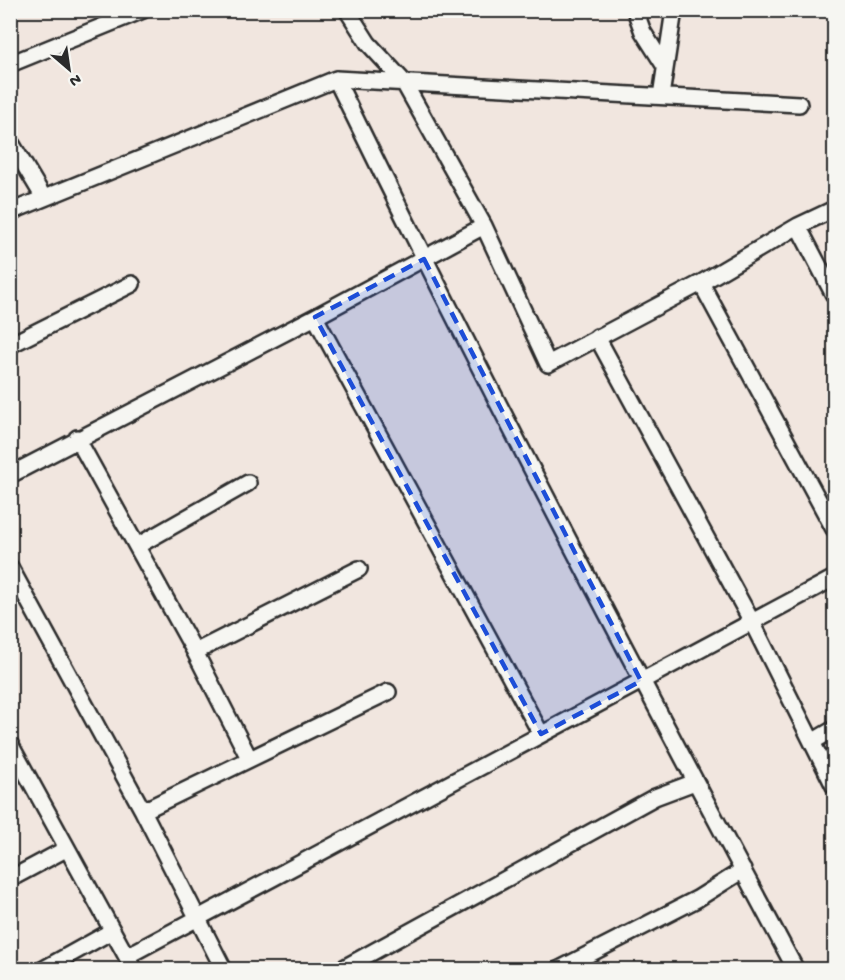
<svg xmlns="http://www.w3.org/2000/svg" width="845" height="980" font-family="'Gochi Hand',sans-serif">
  <rect width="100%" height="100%" fill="#f1e6df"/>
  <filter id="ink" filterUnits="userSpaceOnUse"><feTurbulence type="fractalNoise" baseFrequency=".0167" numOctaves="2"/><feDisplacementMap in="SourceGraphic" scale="12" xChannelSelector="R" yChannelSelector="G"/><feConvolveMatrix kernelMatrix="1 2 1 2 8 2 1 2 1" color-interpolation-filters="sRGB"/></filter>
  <g filter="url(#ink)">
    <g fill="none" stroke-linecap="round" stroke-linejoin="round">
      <!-- street casing -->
      <g stroke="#2b2b2b" stroke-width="20">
        <path id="street" d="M 347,10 L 368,43 L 403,81 L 484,226 L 548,364 L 701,283 L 798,226 L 834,209
          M 635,10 L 643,32 L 664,65
          M 10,64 L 143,10
          M 336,79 C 482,379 638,675 796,970
          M 661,96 L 674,10
          M 10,141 L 44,198
          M 10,212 L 336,79 L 799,104
          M 798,226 L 834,295
          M 701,283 L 834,529
          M 315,317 L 541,734
          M 597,337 L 752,622 L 834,786
          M 10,345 L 132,284
          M 77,438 L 195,652 L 249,758
          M 10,475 L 315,317 L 484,226
          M 137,546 L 248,483
          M 10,567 L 143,811 L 224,970
          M 195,652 L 359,569
          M 812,742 L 834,729
          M 10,744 L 134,970
          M 143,811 L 388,692
          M 10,879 L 66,849
          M 127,956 L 834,578
          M 42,970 L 112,931
          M 340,970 L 655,797 L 695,782
          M 558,970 L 697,899 L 743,870"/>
      </g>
      <!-- street -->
      <use href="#street" stroke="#f6f6f2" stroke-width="15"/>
    </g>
  </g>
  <!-- marked area -->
  <path fill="#1d4ed8" fill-opacity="0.2" stroke="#1d4ed8" stroke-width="4.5" stroke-dasharray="12 8" stroke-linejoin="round" d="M 424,259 L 641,681 L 541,734 L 315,317 Z"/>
  <!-- margin -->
  <rect width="845" height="980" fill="none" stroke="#f6f6f2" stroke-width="36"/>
  <rect x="18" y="18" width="809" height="944" fill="none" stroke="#2b2b2b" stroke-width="2" filter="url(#ink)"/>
  <!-- north arrow -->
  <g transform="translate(69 69) rotate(151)" stroke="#f6f6f2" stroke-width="4.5" paint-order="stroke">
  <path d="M0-4.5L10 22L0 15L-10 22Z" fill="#2b2b2b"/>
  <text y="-9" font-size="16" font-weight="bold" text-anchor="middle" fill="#2b2b2b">N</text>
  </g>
</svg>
